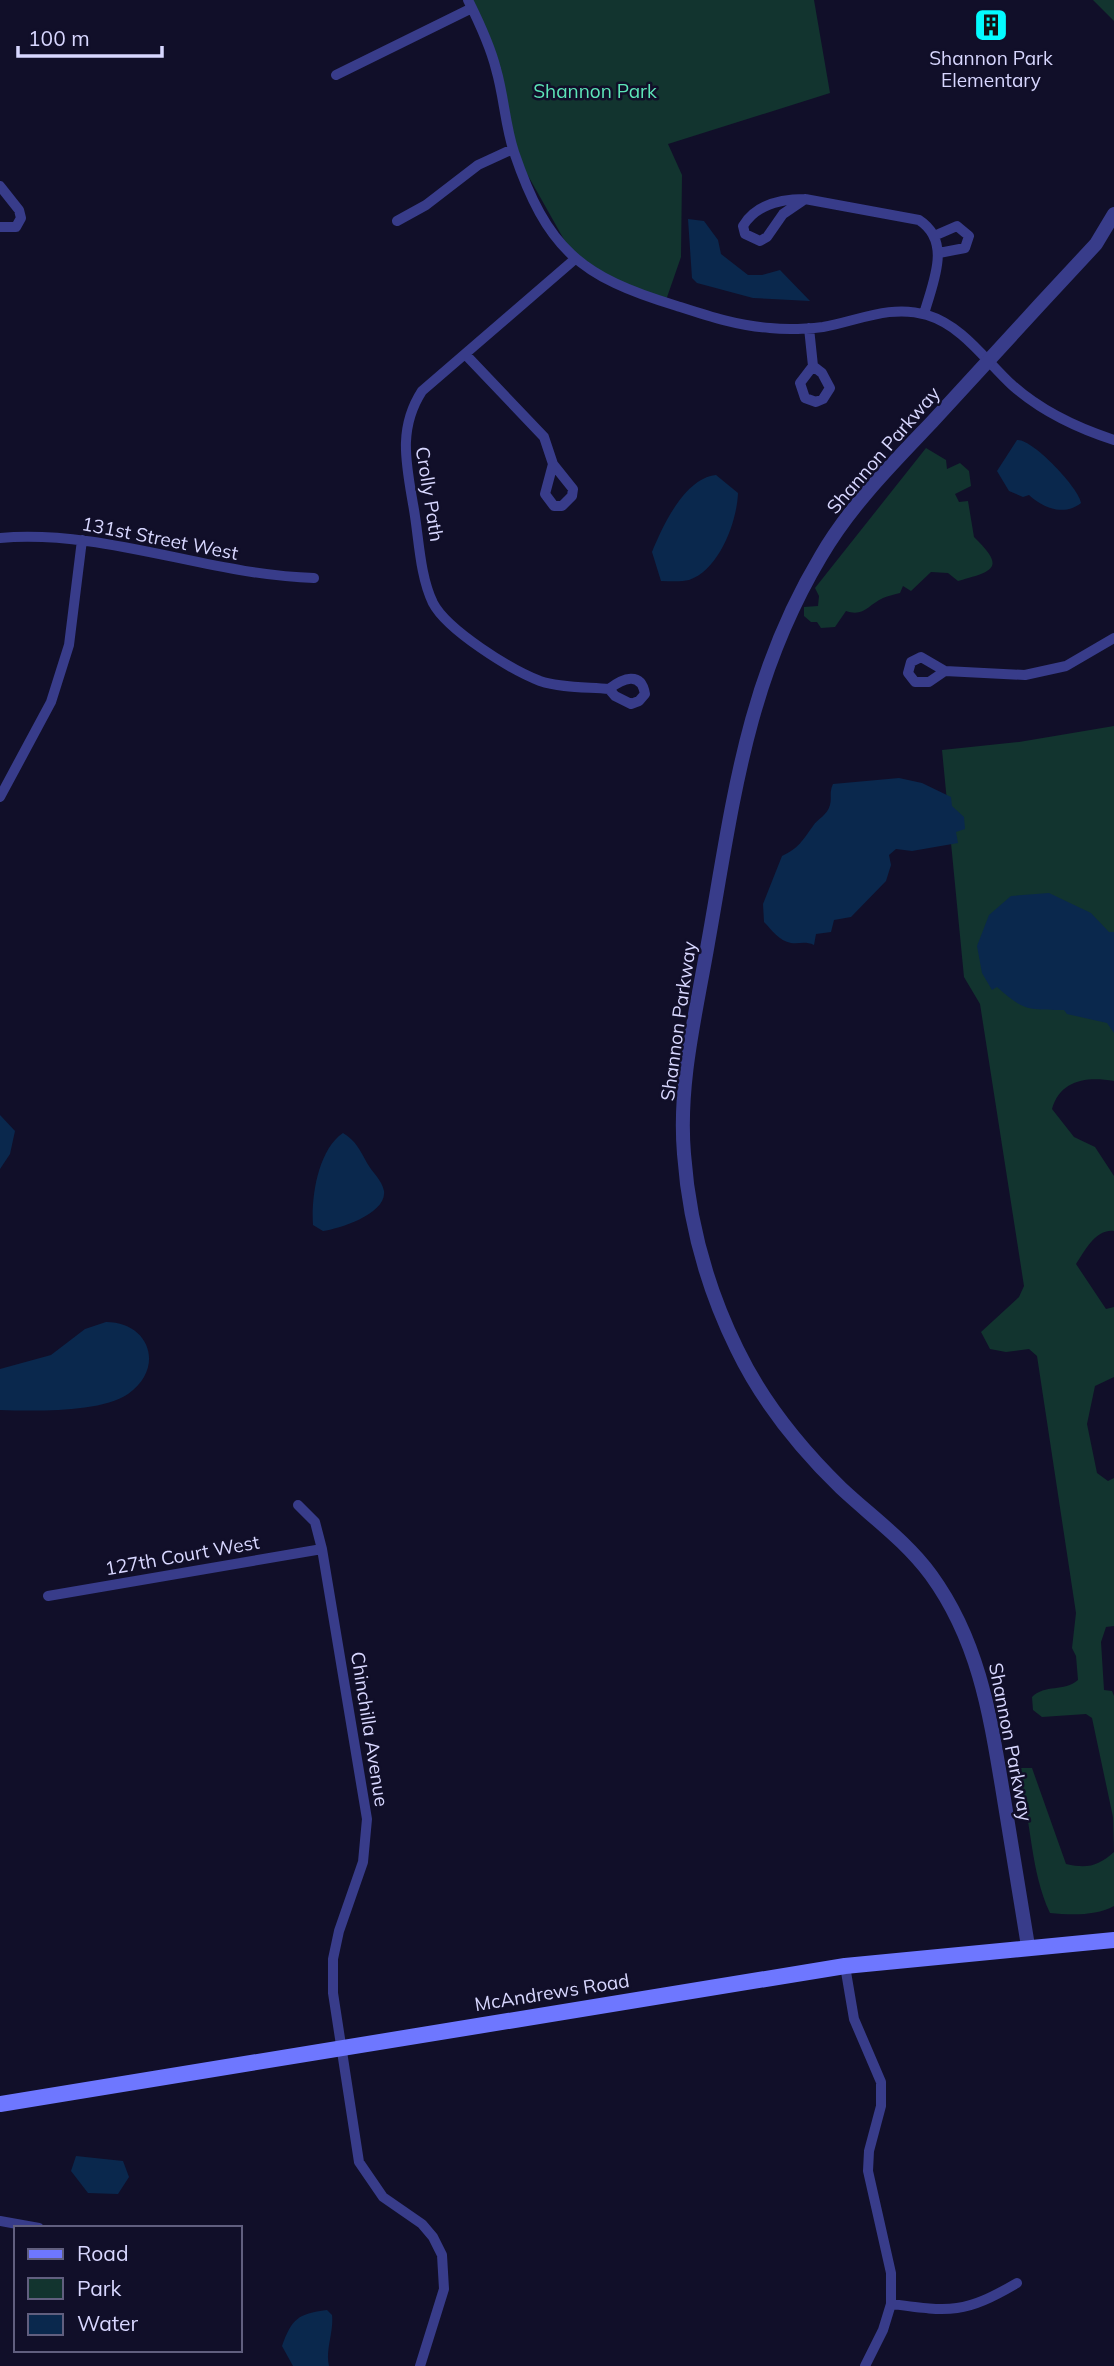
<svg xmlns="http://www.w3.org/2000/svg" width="1114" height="2366" font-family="Mulish,sans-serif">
  <rect width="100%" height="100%" fill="#110f29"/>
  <!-- green -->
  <path fill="#12342f" d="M 468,0 L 814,0 L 830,93 L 668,144 L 682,175 L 681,257 L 665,303 L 575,259 L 513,149 L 497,70 Z
    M 1093,0 L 1114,0 L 1114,21 Z
    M 926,448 L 946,460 L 947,469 L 960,463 L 969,471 L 971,486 L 955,494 L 959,502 L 968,501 L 974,537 C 1006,568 994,571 958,581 L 948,573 L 931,572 L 911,591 L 903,586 L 900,593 C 895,594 888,596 883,598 C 868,605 864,617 846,611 L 835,627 L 821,628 L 817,622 L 811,622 L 804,616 L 804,607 L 818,606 L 819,596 L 815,588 Z
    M 1114,726 L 1114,1081 C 1087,1076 1060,1080 1052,1109 L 1074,1137 L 1095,1147 L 1114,1176 L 1114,1231 C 1095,1229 1085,1251 1076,1264 L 1106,1309 L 1114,1307 L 1114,1377 L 1095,1386 L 1087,1424 L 1097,1473 L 1108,1481 L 1114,1478 L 1114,1626 L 1106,1627 L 1101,1642 L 1104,1690 L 1112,1691 L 1114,1696 L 1114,1906 C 1096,1916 1071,1915 1050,1913 C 1030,1870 1032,1823 1019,1777 L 1021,1768 L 1032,1768 L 1066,1864 C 1088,1869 1098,1866 1114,1852 L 1113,1817 L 1092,1718 L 1086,1714 L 1042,1717 L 1033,1710 L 1032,1697 C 1045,1684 1064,1692 1078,1680 L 1076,1656 L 1072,1648 L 1076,1613 L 1037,1356 L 1029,1349 L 1006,1352 L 990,1349 L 981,1332 L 1019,1297 L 1024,1286 L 980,1004 L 964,977 L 942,750 L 1019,742 Z"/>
  <!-- water -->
  <path fill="#0a284d" d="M 688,219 L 704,221 L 718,240 L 721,254 L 748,275 L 762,275 L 780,270 L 810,301 L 753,298 L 697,283 L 692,278 Z
    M 1017,440 C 1032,438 1080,489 1081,503 C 1065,516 1044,509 1029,495 L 1023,497 L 1009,491 L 997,471 Z
    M 716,475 L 738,493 C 737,522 719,570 689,580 C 681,582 670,581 661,581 L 652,552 C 663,525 685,478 716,475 Z
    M 899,778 L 922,783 L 951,797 L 952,806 L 964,817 L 965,829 L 956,832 L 958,843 L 912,851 L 896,849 L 889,855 L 891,865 L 886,881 L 851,917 L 834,920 L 831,932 L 816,934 L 814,945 C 805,941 800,944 791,943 C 779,941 772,930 764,922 L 763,904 L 782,856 C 799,848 802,841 813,826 C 818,818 827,816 830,805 C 832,798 829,792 833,784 Z
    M 1049,893 L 1091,913 L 1109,932 L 1114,932 L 1114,1033 L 1107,1023 L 1067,1014 L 1064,1010 C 1028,1009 1025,1012 997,987 L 992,990 L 982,973 L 977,946 L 989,915 L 1011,896 Z
    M 0,1115 L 15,1131 L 10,1154 L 0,1169 Z
    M 343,1133 C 356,1141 360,1150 367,1163 C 372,1172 382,1180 384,1191 C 387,1214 339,1229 323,1231 L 313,1225 C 311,1197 318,1150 343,1133 Z
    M 106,1322 C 149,1322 166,1367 128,1394 C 100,1413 33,1411 0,1410 L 0,1369 L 51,1355 L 85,1329 Z
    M 76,2156 L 123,2161 L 129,2177 L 118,2194 L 88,2193 L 71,2171 Z
    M 327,2310 L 332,2315 C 334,2332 325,2350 329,2366 L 293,2366 L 282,2346 C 292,2319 297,2314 327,2310 Z"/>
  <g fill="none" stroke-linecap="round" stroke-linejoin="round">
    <!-- minor -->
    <path stroke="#383c8a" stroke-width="10" d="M 468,0 C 479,22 490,45 496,69 C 504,96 505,125 514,152 C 547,249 580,277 677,306 C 708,316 738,326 770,328 C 787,330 806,329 823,327 C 858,321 890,304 927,315 C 963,326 985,360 1012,385 C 1041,411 1077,428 1114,440
      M 336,75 L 472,8
      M 0,186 L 19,210 L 21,218 L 16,227 L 0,227
      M 805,199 L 783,214 L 767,237 L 760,241 L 745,234 L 743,226 C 756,204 781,199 805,199 L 919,220 C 953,242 932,284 924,314
      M 397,221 L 426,205 L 478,165 L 513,149
      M 934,236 L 957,226 L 969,236 L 965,248 L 939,253
      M 575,259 L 422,391 C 398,428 406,463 413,504 C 419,535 419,574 433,603 C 447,630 511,670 540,681 C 561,688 587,687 609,689 L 615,696 L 631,704 L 639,701 L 645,694 C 641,671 623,678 609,689
      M 809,328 L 813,366 L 800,383 L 805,398 L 816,402 L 823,399 L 830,388 L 822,373 L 813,366
      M 465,354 L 544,437 L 553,464 L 545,494 L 554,506 L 562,506 L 572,496 L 573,489 L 553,464
      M 0,538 C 106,529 208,575 314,578
      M 945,671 L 929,682 L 915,682 L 908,673 L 911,662 L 921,657 L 945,671 L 1025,675 L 1066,666 L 1114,638
      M 0,797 L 51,702 L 69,645 L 82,540
      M 298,1505 L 315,1522 L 322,1549 L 367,1819 L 363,1862 L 339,1931 L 333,1959 L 333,1993 L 359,2162 L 383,2197 L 422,2224 L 433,2237 L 442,2255 L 444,2289 L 420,2366
      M 48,1596 L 322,1549
      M 845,1966 L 854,2019 L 881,2082 L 881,2106 L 869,2151 L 868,2171 L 891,2273 L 891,2304 L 883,2330 L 865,2366
      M 0,2221 L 39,2228
      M 891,2304 C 951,2312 964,2314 1017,2283"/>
    <!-- tertiary -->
    <path stroke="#383c8a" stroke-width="14" d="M 1028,1946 C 1020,1895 1011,1844 1003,1793 C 990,1715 979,1641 931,1575 C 906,1541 872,1517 841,1488 C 800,1448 762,1401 737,1349 C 707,1288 689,1222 684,1154 C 678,1084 696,1013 708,943 C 733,803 746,681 821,556 C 850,506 892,464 932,422 C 986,363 1041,303 1096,244 L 1114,214"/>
    <!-- secondary -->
    <path stroke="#6e77ff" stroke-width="16" d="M 0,2104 L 845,1966 L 1114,1940"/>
  </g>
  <!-- icons -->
  <defs>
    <g id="building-square" transform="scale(1.75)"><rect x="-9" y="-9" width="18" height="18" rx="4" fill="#03fbff" stroke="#110f29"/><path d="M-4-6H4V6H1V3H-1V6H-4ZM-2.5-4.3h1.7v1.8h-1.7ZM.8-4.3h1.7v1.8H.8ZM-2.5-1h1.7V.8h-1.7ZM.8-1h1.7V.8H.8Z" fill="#111"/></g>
  </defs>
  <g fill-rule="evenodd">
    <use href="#building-square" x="991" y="25"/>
  </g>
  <g text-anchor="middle" stroke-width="5" stroke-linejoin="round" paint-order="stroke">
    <!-- poi labels -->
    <g font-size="19" fill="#d8d7ff" stroke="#110f29">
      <text x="991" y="65">Shannon Park<tspan x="991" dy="22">Elementary</tspan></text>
    </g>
    <!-- park labels -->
    <g font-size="19" fill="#5de5b8" stroke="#110f29">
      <text x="595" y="98">Shannon Park</text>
    </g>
    <!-- street labels -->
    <g font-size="19" fill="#d8d7ff" stroke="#110f29">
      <text transform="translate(883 450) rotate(-49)" y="7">Shannon Parkway</text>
      <text transform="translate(430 494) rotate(81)" y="7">Crolly Path</text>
      <text transform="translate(160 538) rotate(11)" y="7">131st Street West</text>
      <text transform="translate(678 1021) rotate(-82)" y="7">Shannon Parkway</text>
      <text transform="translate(182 1555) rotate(-10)" y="7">127th Court West</text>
      <text transform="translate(370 1729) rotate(81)" y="7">Chinchilla Avenue</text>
      <text transform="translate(1011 1742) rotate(79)" y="7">Shannon Parkway</text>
      <text transform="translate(552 1992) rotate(-9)" y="7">McAndrews Road</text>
    </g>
  </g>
  <!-- legend -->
  <rect x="14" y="2226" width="228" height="126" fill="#110f29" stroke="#615f7f" stroke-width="2"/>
  <rect x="28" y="2249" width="35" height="10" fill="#6e77ff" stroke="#615f7f" stroke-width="2"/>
  <text x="77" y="2261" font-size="21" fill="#d8d7ff">Road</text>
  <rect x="28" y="2278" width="35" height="21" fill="#12342f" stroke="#615f7f" stroke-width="2"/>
  <text x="77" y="2296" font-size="21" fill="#d8d7ff">Park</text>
  <rect x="28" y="2314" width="35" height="21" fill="#0a284d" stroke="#615f7f" stroke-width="2"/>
  <text x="77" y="2331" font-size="21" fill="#d8d7ff">Water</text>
  <!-- scale -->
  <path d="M18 46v10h144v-10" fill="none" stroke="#d8d7ff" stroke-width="3.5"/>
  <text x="28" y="46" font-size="21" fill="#d8d7ff" stroke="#110f29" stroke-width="5" paint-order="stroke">100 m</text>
</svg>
